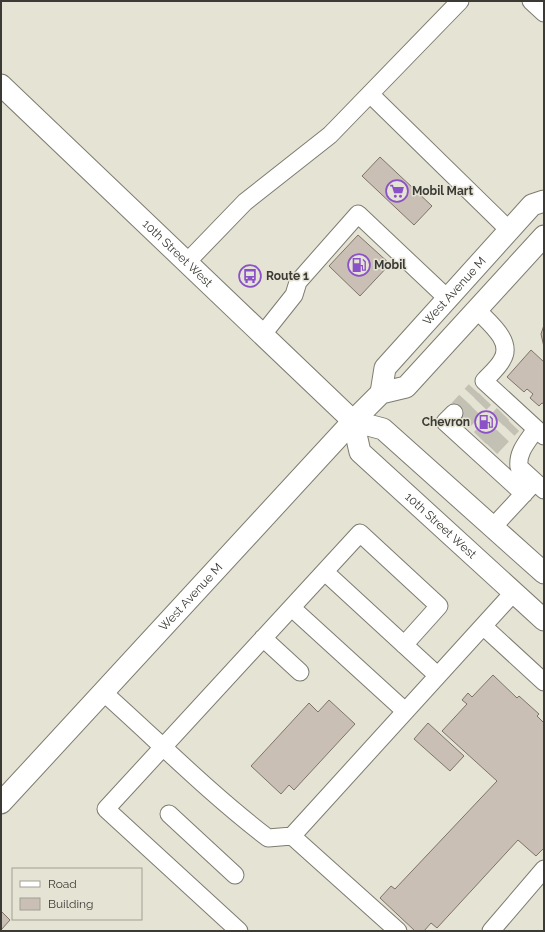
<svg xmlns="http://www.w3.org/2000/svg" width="545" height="932" font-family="Raleway,sans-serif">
  <rect width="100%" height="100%" fill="#e5e3d4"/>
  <!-- building -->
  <path fill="#cabfb4" stroke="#7d7369" d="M 380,157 L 432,206 L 414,225 L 362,176 Z
    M 358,235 L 390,264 L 360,296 L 329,266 Z
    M 544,325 L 544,347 L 541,334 Z
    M 531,350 L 544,362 L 544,404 L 542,403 L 539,406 L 530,398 L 533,394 L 527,389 L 524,392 L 507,377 Z
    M 493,675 L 517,698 L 519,696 L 539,714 L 537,716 L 544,723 L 544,848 L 536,856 L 518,840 L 437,928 L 431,923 L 424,931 L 415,931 L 380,898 L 391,886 L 395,889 L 497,781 L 442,731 L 467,704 L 462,700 L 468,693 L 472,697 Z
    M 329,700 L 355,724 L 294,790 L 289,785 L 281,794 L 251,766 L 309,703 L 318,712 Z
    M 428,723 L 464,756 L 450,771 L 414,739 Z
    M 1,911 L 10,920 L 1,930 Z"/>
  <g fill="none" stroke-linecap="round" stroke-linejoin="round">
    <!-- minor-tunnel -->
    <path stroke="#c3c1b4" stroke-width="17" stroke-dasharray="17 8" stroke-linecap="butt" d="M 454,413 L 475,390
      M 463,422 L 485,399
      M 480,438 L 503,414
      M 491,448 L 513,425"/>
    <!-- minor casing -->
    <g stroke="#7e7c6f" stroke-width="19">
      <path id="minor" d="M 531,1 L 544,13
        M 370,94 L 509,230
        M 187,262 L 245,202 L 330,135 L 460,1
        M 476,309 C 488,322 514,341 502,360 C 498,368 489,375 484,381 L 544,436
        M 263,334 L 294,295 L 298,282 L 358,214 L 447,298
        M 454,413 L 445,422 L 524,494
        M 536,429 C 528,441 517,452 519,467 L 544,490
        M 493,527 L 531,486
        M 325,572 L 437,675
        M 292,608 L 405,711
        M 483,626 L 544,682
        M 263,638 L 300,672
        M 103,692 C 158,741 209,793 268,838 L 292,836 L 514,592
        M 169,814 L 235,875
        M 292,836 L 398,931
        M 239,931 L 106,809 L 360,533 L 439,606 L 404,645
        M 491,931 L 544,869"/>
    </g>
    <!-- major casing -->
    <g stroke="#7e7c6f" stroke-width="23">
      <g id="major">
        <path id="s1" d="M 1,85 L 353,421 L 383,429 L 544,573"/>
        <path id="s2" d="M 381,393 L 385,368 L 532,205 L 544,201"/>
        <path id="s3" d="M 353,421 L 360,452 L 544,620"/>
        <path id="s4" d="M 1,803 L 353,421 L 381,393 L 406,387 L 544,236"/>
      </g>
    </g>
    <!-- minor -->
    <use href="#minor" stroke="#fff" stroke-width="17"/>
    <!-- major -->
    <use href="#major" stroke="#fff" stroke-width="21"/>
  </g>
  <!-- icons -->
  <defs>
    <g id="supermarket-ring" transform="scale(1.15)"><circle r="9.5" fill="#e5e3d4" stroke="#8b51c8" stroke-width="1.5"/><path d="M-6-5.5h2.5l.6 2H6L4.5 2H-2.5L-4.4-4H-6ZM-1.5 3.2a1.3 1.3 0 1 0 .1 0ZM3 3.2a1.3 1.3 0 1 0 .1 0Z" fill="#8b51c8"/></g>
    <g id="fuel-ring" transform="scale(1.15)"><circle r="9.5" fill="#e5e3d4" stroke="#8b51c8" stroke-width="1.5"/><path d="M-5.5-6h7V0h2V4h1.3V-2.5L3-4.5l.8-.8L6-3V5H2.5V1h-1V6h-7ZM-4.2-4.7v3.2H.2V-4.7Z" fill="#8b51c8"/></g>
    <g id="bus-ring" transform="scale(1.15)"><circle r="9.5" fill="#e5e3d4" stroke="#8b51c8" stroke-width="1.5"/><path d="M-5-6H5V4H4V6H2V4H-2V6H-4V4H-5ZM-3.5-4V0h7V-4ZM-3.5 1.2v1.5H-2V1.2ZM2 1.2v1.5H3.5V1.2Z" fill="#8b51c8"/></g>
  </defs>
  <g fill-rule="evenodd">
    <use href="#supermarket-ring" x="397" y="191"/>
    <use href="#fuel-ring" x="359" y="265"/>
    <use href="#bus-ring" x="250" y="276"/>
    <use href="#fuel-ring" x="486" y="422"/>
  </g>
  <g text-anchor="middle" stroke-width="3" stroke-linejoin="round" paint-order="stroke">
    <!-- poi labels -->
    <g font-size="12" font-weight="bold" fill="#3b3a35" stroke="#e5e3d4" text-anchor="start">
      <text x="412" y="195">Mobil Mart</text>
      <text x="374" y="269">Mobil</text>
      <text x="266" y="280">Route 1</text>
      <text x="470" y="426" text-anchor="end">Chevron</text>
    </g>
    <!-- street labels -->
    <g font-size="12" fill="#3b3a35" stroke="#e5e3d4">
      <text dy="4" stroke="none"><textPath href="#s1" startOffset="244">10th Street West</textPath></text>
      <text dy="4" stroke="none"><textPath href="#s2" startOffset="129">West Avenue M</textPath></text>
      <text dy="4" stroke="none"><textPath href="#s3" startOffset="141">10th Street West</textPath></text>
      <text dy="4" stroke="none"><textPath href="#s4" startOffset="280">West Avenue M</textPath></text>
    </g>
  </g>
  <!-- border -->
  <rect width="545" height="932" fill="none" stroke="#3b3a35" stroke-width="4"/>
  <!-- legend -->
  <rect x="12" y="868" width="130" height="52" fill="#e5e3d4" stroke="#a19f94"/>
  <rect x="20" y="881" width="20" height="6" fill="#ffffff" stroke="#a19f94"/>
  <text x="48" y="888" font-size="12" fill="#3b3a35">Road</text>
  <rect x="20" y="898" width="20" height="12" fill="#cabfb4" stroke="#a19f94"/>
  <text x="48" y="908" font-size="12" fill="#3b3a35">Building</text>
</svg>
